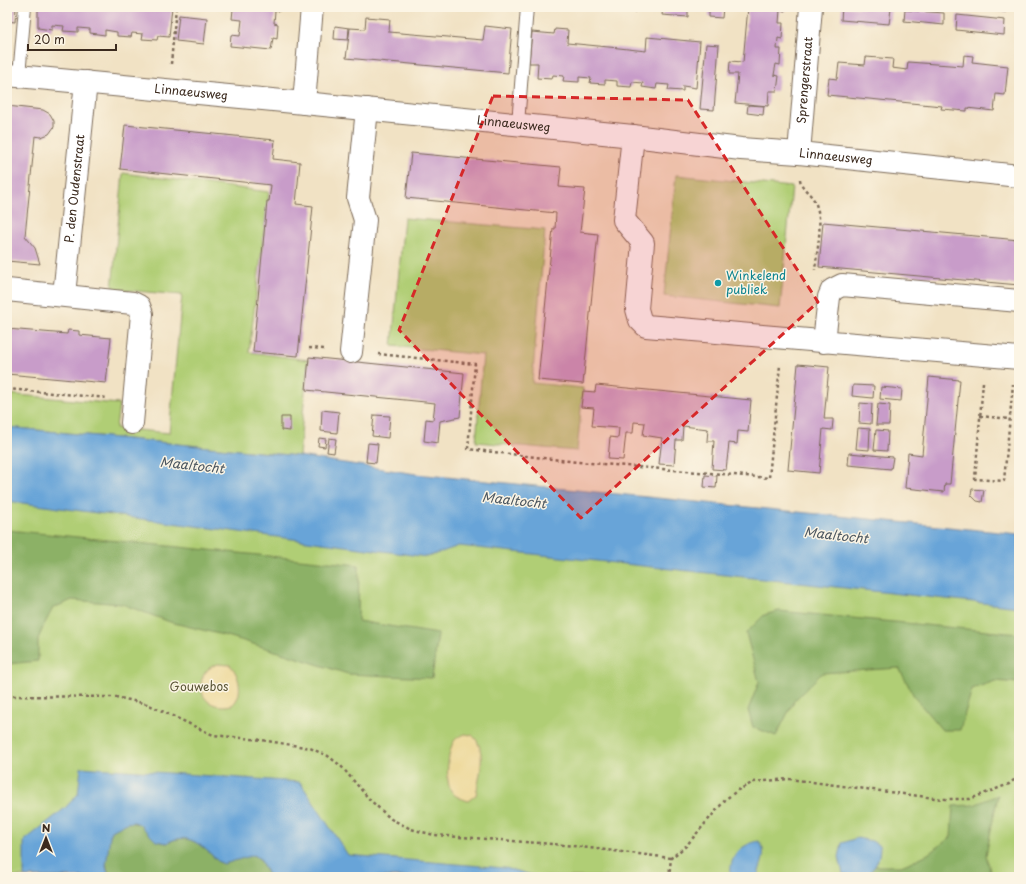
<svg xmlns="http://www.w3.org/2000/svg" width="1026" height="884" font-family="'Playpen Sans',sans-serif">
  <rect width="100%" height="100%" fill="#fcf5e5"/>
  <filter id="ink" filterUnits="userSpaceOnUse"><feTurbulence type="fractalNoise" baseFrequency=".025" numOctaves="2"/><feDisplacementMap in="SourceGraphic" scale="8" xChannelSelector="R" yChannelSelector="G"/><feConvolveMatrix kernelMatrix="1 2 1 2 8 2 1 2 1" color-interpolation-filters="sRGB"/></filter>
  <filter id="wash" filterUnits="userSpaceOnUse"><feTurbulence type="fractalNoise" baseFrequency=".012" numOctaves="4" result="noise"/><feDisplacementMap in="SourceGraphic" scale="16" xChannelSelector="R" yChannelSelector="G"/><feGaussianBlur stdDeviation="0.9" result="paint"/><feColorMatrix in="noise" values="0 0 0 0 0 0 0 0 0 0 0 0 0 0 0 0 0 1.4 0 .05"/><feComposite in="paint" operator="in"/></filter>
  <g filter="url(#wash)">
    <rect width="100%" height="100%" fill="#f1e2c4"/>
    <!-- green -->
    <path fill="#b0ce74" stroke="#767c49" d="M 123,173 L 269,192 L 249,352 L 308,360 L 299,456 L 7,427 L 7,394 L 119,404 L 116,428 L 169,433 L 182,295 L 112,289 Z
      M 676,175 L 792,187 L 780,308 L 664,296 Z
      M 404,218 L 545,230 L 532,383 L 583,388 L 577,451 L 476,442 L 483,355 L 392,346 Z
      M 7,476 L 1019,576 L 1019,877 L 7,877 Z"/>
    <!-- forest -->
    <path fill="#8cb166" stroke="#646e42" d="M 7,530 L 359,565 L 358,621 L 438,634 L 432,678 L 348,674 L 231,637 L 170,622 L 122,604 L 72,600 L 53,608 L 44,625 L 38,639 L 38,661 L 7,664 Z
      M 779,611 L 1019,634 L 1019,683 L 995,681 L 972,689 L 960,730 L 942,730 L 915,698 L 899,668 L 822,673 L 794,701 L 776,736 L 753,727 L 748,710 L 759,682 L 746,633 L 764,615 Z
      M 998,795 L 986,855 L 992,877 L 858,877 L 875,866 L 901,866 L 913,861 L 928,854 L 951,837 L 953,806 L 974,805 Z
      M 127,822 L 139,824 L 156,841 L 167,843 C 189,830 204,848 219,862 L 253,855 L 260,859 L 269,877 L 112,877 C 103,871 106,842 111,833 C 114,828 122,825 127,822 Z"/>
    <!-- sand -->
    <path fill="#eeda9e" stroke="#94825e" d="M 218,664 L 230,665 C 240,675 244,696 232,705 C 195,713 192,671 218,664 Z
      M 465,734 L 472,735 C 488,749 479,777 476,795 L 468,801 C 463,799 455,797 452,792 C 444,783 448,750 454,741 C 457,737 461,736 465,734 Z"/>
    <!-- water -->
    <path fill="#67a4d8" stroke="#51677b" d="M 7,427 L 299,456 L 416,474 L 1019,534 L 1019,607 L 459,546 L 427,557 L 7,501 Z
      M 81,767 L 300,782 L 348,855 L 505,868 L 540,877 L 269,877 L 260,859 L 254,855 L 224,864 L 219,862 C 204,848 189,830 167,843 L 156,841 L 139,824 L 134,822 L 127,823 L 112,831 L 110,836 L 106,866 L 108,874 L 112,877 L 24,877 L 24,841 L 65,808 L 78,794 Z
      M 857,838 L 872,841 L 880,846 C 880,869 866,881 843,874 L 839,857 L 842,843 Z
      M 759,841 C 768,853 761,864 757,877 L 731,877 C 728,857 741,844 759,841 Z"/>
    <g id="blocks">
      <!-- building -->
      <path fill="#c89cc9" d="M 7,7 L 16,7 L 15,22 L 7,21 Z
        M 38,7 L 172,7 L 169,37 L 158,36 L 157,40 L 142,39 L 143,34 L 132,33 L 131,37 L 117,36 L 117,32 L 105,30 L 105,35 L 90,33 L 90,29 L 78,28 L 78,32 L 63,31 L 64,26 L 52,25 L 52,30 L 38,28 Z
        M 243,7 L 280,7 L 280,11 L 275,11 L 274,23 L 278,24 L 277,39 L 273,38 L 271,50 L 230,46 L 231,35 L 240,36 L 242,20 L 232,19 L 233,9 L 243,9 Z
        M 610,7 L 635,7 L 635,12 L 609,10 Z
        M 663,7 L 688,7 L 688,17 L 662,15 Z
        M 709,7 L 723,7 L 722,18 L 709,17 Z
        M 748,7 L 785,7 L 785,11 L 780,10 L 779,23 L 783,23 L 782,39 L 778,38 L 777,49 L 781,49 L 780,65 L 776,64 L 774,75 L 779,76 L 777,91 L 769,91 L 768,106 L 735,103 L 738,74 L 729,74 L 730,61 L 743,62 Z
        M 842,7 L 891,9 L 889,24 L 841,20 Z
        M 958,7 L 1007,7 L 1006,12 Z
        M 905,10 L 944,13 L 944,25 L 904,21 Z
        M 179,15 L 207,18 L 204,44 L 176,41 Z
        M 957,15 L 1005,20 L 1004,35 L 956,30 Z
        M 366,17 L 390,19 L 389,32 L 483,40 L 485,26 L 512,29 L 508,73 L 346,58 L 350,28 L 365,29 Z
        M 335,26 L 349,28 L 348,40 L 334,39 Z
        M 555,29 L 568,30 L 567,43 L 619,48 L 646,51 L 647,37 L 700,42 L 696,88 L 683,86 L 683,91 L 668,90 L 669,85 L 657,84 L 656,89 L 642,87 L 643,83 L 632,82 L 631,87 L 617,86 L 617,81 L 605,80 L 605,84 L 590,83 L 591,78 L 579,77 L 579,82 L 563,81 L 564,76 L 553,75 L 552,79 L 537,78 L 538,63 L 529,63 L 532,32 L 554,34 Z
        M 706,44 L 719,45 L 714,110 L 700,109 Z
        M 964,55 L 973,56 L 972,62 L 1008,66 L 1005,95 L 996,94 L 994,111 L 967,108 L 967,111 L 941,109 L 942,106 L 827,95 L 829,78 L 837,79 L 839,63 L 865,65 L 866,57 L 893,59 L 892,68 L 907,70 L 908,62 L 963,66 Z
        M 748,105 L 764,106 L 763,115 L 747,113 Z
        M 7,106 L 43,110 L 50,114 L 54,121 L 54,127 L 49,134 L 41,137 L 35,136 L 25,236 L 35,248 L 40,264 L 7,261 Z
        M 125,125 L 275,140 L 273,159 L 300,162 L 296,204 L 313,206 L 298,356 L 253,352 L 267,201 L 269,201 L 271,185 L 120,169 Z
        M 411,153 L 561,167 L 559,187 L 585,189 L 580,232 L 598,234 L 583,384 L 538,380 L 553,229 L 555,229 L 556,213 L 406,198 Z
        M 823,222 L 1019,240 L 1019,285 L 819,267 Z
        M 7,329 L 67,334 L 68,330 L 79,331 L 79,335 L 111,338 L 106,383 L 7,374 Z
        M 309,357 L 464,373 L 460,417 L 440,421 L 438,443 L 424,441 L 426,419 L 433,420 L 435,403 L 306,390 Z
        M 798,364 L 829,367 L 824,419 L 833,419 L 833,421 L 832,430 L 823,429 L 819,473 L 788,470 Z
        M 929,377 L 960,380 L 950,484 L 945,484 L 944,492 L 905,488 L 908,453 L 922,455 Z
        M 596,385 L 751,400 L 748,432 L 738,431 L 737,444 L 729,443 L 726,470 L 712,469 L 714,441 L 707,441 L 708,429 L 683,426 L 682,440 L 676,440 L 674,465 L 659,464 L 662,438 L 643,435 L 645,423 L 634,422 L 633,433 L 626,433 L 623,460 L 608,459 L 610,437 L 618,438 L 619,428 L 592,426 L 594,408 L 581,407 L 583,391 L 595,392 Z
        M 853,385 L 874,386 L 873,398 L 852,396 Z
        M 881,387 L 902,389 L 901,401 L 880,399 Z
        M 860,403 L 872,404 L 871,424 L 859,423 Z
        M 878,404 L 890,405 L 889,425 L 876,425 Z
        M 322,410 L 339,412 L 337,433 L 321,431 Z
        M 374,415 L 390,416 L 388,438 L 372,436 Z
        M 281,417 L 290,417 L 290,431 L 281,430 Z
        M 858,428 L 870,429 L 869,450 L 856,449 Z
        M 876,430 L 888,431 L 887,451 L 874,450 Z
        M 319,438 L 326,439 L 325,447 L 318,446 Z
        M 329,438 L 336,439 L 334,453 L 327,452 Z
        M 368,443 L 378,444 L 376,463 L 366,462 Z
        M 849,453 L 893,457 L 891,469 L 848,465 Z
        M 705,475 L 717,476 L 716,488 L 704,487 Z
        M 972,489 L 984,490 L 982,502 L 977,501 L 971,495 Z"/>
    </g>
  </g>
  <g filter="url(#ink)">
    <use href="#blocks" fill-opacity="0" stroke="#7b6a58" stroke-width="1"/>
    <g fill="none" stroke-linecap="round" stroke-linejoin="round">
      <!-- lane casing -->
      <g stroke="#7b6a58" stroke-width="14">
        <path id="lane" d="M 19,76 L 25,7
          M 518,124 L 527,7"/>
      </g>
      <!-- street casing -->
      <g stroke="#7b6a58" stroke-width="24">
        <g id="street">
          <path d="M 304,103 L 312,7"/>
          <path d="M 633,136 L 624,220 L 643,243 L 637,309 L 640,320 L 646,326 L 1019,358"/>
          <path id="s1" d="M 799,153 L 811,7"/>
          <path d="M 7,290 L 133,303 L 139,306 L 142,314 L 132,423"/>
          <path id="s2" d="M 64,295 L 86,82"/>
          <path d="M 824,342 L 829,297 L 832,290 L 842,285 L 1019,301"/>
          <path d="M 351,352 L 365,220 L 358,198 L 367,109"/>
        </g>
      </g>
      <!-- secondary casing -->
      <g stroke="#7b6a58" stroke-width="24">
        <g id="secondary">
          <path id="s3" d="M 7,75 L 304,103 L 633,136 L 741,149 L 799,153 L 1019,176"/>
        </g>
      </g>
      <!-- path -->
      <path stroke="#7b6a58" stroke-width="2.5" stroke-dasharray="3 3" stroke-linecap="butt" d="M 171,64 L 176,7
        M 800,179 C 801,189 811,193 815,202 C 824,222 817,249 815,270
        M 309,348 L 325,349
        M 378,354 L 475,364 L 468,449 L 577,462 L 769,478 L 780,365
        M 983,382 L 975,479 L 1004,481 L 1013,384
        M 7,389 L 108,398
        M 980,416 L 1010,419
        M 7,696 L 116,697 L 147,704 L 213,735 L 262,740 L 310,748 L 328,756 L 341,766 L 370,800 L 391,819 L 411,829 L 434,835 L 565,845 L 671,858
        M 669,877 L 671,858 L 686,846 L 726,799 L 738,790 L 754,782 L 789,779 L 942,799 L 970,799 L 1009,784 L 1019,776"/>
      <!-- lane -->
      <use href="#lane" stroke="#fff" stroke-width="12"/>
      <!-- street -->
      <use href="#street" stroke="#fff" stroke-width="22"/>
      <!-- secondary -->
      <use href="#secondary" stroke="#fff" stroke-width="22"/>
    </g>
  </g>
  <!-- marked area -->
  <path fill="#d62828" fill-opacity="0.2" stroke="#d62828" stroke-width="3" stroke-dasharray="8 5" stroke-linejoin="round" d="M 493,96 L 688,100 L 818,302 L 581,518 L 399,330 Z"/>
  <!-- markers -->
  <circle fill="#0f9aa8" stroke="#fcf5e5" stroke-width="1.5" cx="718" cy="283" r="4"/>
  <g text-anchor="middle" stroke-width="3" stroke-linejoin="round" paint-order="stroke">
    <!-- street labels -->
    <g font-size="12" fill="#3b2a1e" stroke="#fcf5e5">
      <text dy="4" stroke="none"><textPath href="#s1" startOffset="73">Sprengerstraat</textPath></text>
      <text dy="4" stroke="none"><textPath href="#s3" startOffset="185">Linnaeusweg</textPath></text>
      <text dy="4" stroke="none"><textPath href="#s3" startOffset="509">Linnaeusweg</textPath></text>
      <text dy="4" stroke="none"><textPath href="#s3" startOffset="833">Linnaeusweg</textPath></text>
      <text dy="4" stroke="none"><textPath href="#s2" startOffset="107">P. den Oudenstraat</textPath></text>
    </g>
    <!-- culture labels -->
    <g font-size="12" fill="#0d838f" stroke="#fcf5e5" text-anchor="start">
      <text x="726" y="280">Winkelend<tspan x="726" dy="14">publiek</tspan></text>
    </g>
    <!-- park labels -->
    <g font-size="12" fill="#585334" stroke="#fcf5e5">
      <text x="199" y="691">Gouwebos</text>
    </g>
    <!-- water labels -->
    <g font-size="13" font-style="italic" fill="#4a555f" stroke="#fcf5e5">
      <text transform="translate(192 465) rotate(6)" y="5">Maaltocht</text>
      <text transform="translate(514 500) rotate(6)" y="5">Maaltocht</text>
      <text transform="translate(836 535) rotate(6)" y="5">Maaltocht</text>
    </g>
  </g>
  <!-- margin -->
  <rect width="1026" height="884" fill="none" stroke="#fcf5e5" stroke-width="24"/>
  <!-- north arrow -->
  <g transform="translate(46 838)" stroke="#fcf5e5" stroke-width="3" paint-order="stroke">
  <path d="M0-3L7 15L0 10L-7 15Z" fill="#3b2a1e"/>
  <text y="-6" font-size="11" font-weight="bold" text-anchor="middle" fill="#3b2a1e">N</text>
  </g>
  <!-- scale -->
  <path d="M28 44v6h88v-6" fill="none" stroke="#3b2a1e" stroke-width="2"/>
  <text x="34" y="44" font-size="12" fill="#3b2a1e" stroke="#fcf5e5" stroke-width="3" paint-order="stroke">20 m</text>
</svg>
